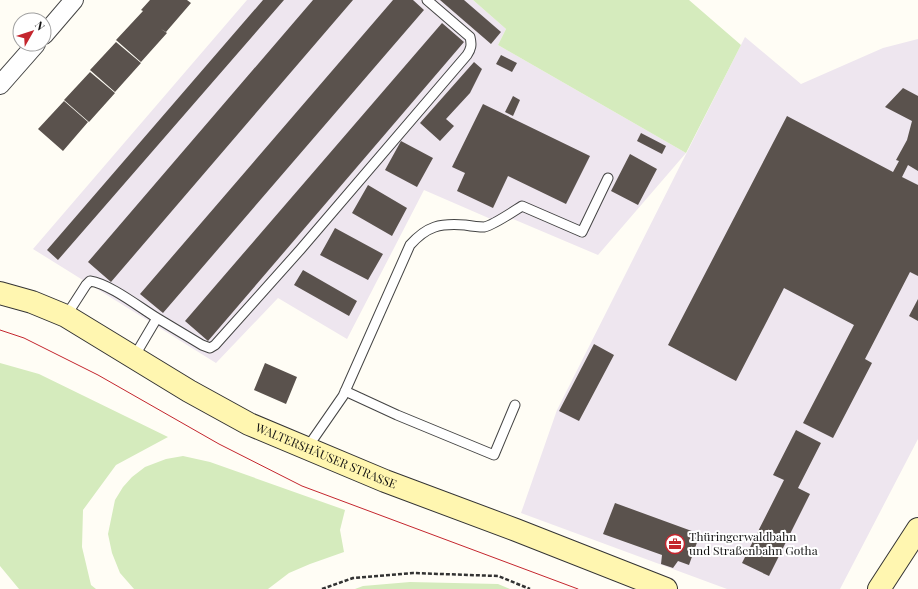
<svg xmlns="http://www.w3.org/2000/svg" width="918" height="589" font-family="'Playfair Display',serif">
  <rect width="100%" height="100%" fill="#fffdf5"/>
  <!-- industrial -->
  <path fill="#eee6ef" d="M 247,0 L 473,0 L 506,29 L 498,45 L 686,153 L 598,255 L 513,219 L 500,223 L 424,190 L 347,339 L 278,298 L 216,363 L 33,249 Z
    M 745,37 L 801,84 L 883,48 L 918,39 L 918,439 L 840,589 L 727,589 L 521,513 L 557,410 Z"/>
  <!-- green -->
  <path fill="#d5ebbd" d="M 473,0 L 689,0 L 741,45 L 686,153 L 498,45 L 506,29 Z
    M 0,363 L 39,374 L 168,437 L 116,465 L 83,510 L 82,547 L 91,585 L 96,589 L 19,589 L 0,566 Z
    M 183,456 L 210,462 L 345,510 L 340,530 L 344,552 L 310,564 L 289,573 L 268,589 L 134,589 L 120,573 L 112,553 L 108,534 L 115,500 L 123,487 L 132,477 L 145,467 L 166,459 Z
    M 410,582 L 498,584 L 510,589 L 355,589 L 363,586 Z"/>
  <!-- building -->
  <path fill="#5a524d" d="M 150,0 L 187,0 L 191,3 L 166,32 L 161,29 L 167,33 L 141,62 L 116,40 L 143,11 L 141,10 Z
    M 263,0 L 284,0 L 58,260 L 47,250 Z
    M 313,0 L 353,0 L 111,282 L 88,262 Z
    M 393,0 L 413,0 L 424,10 L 163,313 L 140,294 Z
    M 440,0 L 464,0 L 501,32 L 491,44 Z
    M 442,23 L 464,42 L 208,341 L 185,321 Z
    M 116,42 L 141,63 L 115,92 L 90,70 Z
    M 501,55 L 517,63 L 512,72 L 496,64 Z
    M 474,62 L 482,69 L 470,93 L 446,119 L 454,126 L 440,141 L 420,123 Z
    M 90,72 L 115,93 L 89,122 L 64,100 Z
    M 903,88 L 918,96 L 918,171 L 908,165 L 902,177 L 918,185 L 918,276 L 910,272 L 865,359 L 872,363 L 833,438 L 803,423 L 854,325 L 784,288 L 736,381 L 668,345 L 787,116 L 893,172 L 899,161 L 896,160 L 907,140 L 912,121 L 885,107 Z
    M 513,96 L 520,100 L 513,116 L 505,112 Z
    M 64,101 L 88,122 L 63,151 L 38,129 Z
    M 483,104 L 590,156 L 566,204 L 508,176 L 493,208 L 457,191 L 465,173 L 452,167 Z
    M 641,133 L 666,146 L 662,154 L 637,141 Z
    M 401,141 L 433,158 L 417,187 L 385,170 Z
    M 630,154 L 657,169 L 638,205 L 611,191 Z
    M 368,185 L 407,208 L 392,236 L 352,213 Z
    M 335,228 L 383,254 L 368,280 L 320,255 Z
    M 303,270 L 357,301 L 349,316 L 294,285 Z
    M 918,299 L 918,321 L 909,316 Z
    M 594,344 L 614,355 L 579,421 L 559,411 Z
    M 265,363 L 297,377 L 286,404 L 254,390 Z
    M 796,430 L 821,443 L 798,488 L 810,494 L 769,576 L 742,563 L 784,480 L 773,475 Z
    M 615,503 L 700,534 L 689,565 L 678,561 L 673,568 L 661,564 L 662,555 L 603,534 Z"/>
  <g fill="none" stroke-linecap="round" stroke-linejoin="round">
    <!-- service casing -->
    <g stroke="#444" stroke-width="11">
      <path id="service" d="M 66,316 L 86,285 L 90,281 C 110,284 139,307 157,318 L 134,357
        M 157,318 L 202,345 L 210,348 L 215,345 L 300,250 L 467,55 C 471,49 472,45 470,37 L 427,0
        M 345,391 L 397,415 L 494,455 L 515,405
        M 307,448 L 343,396 L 410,245 C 427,226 440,223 465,225 C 471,226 478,227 484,227 C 492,226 514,211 522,206 L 582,232 L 608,178"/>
    </g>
    <!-- minor casing -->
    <g stroke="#444" stroke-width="20">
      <path id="minor" d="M 44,35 L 74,0
        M 0,85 L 36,44"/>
    </g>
    <!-- secondary casing -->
    <g stroke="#333" stroke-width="24">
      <g id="secondary">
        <path id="s1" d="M 0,293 L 32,302 L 66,316 L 189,391 L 249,424 L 385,481 L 516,530 L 666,589"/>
        <path d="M 879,589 L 918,529"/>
      </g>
    </g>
    <!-- path -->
    <path stroke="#333" stroke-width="2.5" stroke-dasharray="4 2" stroke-linecap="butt" d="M 322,589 L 353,578 L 413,573 L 498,576 L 530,589"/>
    <!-- service -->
    <use href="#service" stroke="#fff" stroke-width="9"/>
    <!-- minor -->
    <use href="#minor" stroke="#fff" stroke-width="18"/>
    <!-- secondary -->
    <use href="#secondary" stroke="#fff6b0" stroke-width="22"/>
    <!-- tram -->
    <path stroke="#c4262e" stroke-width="1" d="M 0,330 L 24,338 L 98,375 L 219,444 L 302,486 L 578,589"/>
  </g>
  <!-- icons -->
  <defs>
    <g id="office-ring" transform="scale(1)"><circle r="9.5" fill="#fff" stroke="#c4262e" stroke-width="1.5"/><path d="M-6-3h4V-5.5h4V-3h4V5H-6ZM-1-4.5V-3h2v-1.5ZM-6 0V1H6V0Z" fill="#c4262e"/></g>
  </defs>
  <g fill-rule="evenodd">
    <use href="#office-ring" x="675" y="544"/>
  </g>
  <g text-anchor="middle" stroke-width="4" stroke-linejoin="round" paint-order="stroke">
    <!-- street labels -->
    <g font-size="12" fill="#111" stroke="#fff">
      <text dy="4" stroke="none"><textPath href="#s1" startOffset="366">WALTERSHÄUSER STRASSE</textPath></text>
    </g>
    <!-- poi labels -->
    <g font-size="12" fill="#111" stroke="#fff" text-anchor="start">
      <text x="689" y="541">Thüringerwaldbahn<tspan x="689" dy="14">und Straßenbahn Gotha</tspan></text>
    </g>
  </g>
  <!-- north arrow -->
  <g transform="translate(32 32) rotate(51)"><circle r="19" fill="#ffffff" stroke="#a0a0a0"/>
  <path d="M0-3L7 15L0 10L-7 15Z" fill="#c4262e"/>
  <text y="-6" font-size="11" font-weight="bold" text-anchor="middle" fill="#111111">N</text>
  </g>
</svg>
